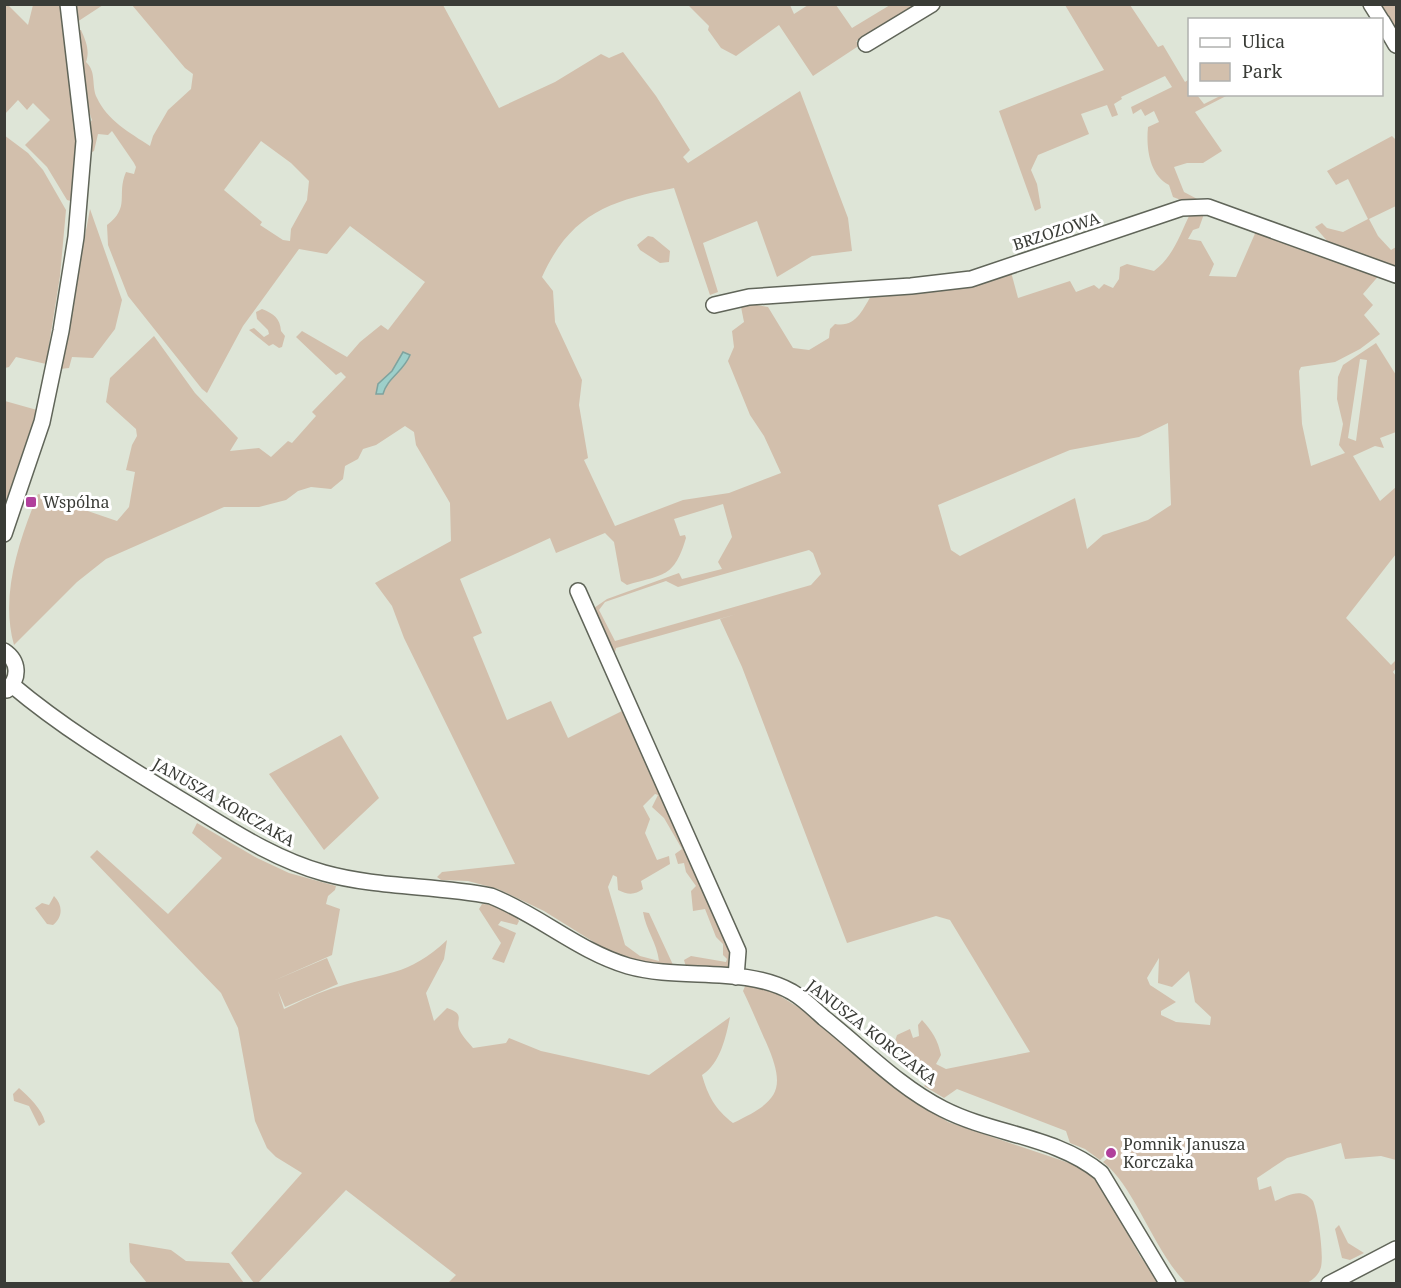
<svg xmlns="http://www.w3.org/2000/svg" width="1401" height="1288" font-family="'Noto Serif',serif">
  <rect width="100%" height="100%" fill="#dee5d7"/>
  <!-- green -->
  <path fill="#d2bfac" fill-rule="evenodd" d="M 74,4 L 103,5 L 77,22 Z
    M 5,5 L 8,5 L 28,25 L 33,5 L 63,5 C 71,71 79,135 74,202 L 67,200 L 47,167 L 25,145 L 50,120 L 33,103 L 27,110 L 18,100 L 5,114 Z
    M 132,5 L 443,5 L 499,108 L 555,82 L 601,54 L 609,58 L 623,52 L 656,96 L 690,150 L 683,157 L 688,163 L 800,91 L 848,218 L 852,251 L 812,256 L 777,277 L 757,221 L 703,243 L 718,292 L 710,295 L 674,188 C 610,201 571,213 542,277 L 553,291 L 555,322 L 582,380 L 579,405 L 588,458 L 584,460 L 615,526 L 683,500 L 729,493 L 781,473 L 764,436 L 750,415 L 728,361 L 734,347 L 732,331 L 744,322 L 741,307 L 746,303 L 768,307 L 793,348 L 809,350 L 829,338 L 830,329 L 835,324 C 856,328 863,309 872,294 L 1011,272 L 1018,298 L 1070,281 L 1076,292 L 1094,285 L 1099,289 L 1104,284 L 1113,288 L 1119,279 L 1120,267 L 1127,264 L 1154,271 C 1174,256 1180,234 1191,212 L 1204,214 L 1199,228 L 1193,230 L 1188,239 L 1201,241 L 1214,264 L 1209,276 L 1236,277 L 1257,229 L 1381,273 L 1363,294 L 1373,305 L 1364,315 L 1380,334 L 1360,349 L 1335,362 L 1301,367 L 1299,371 L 1302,424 L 1311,466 L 1345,453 L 1339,445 L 1343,424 L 1337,399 L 1338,377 L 1343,365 L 1376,343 L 1396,375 L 1396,432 L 1380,438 L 1384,448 L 1375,446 L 1353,456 L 1380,501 L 1396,487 L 1396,554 L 1346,618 L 1391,665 L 1396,660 L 1396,668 L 1393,672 L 1396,676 L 1396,1160 L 1381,1156 L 1345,1159 L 1341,1143 L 1287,1158 L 1257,1178 L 1259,1190 L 1271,1186 L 1275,1201 C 1289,1195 1302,1187 1313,1201 C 1318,1213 1324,1254 1321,1267 C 1319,1275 1313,1280 1305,1284 L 1186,1283 C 1154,1251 1135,1187 1103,1162 L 1114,1153 L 1110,1150 L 1100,1160 L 1085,1149 L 1070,1143 L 1066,1131 L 957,1089 L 944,1098 L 924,1086 L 930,1080 L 893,1047 L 897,1035 L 910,1029 L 913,1038 L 919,1036 L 918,1025 L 922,1020 C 932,1031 938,1040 941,1055 L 936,1064 L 946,1069 L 1030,1052 L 950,920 L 936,916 L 847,943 L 742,667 L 720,619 L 737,614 L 616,648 L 614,656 L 594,608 L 607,599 L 679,573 L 682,579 L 722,569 L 718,562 L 732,537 L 723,504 L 674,519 L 680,536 L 685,535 L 686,538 C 674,578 664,574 627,585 L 621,581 L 614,542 L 605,533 L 556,553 L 550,538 L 460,579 L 482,633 L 473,637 L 507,720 L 551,701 L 568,738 L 628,708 L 735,963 L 728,970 L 686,967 L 684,960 L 691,956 L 726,962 L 727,959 L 723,955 L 723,944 L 716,937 L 705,909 L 693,911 L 691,891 L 696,886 L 686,872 L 684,863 L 678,864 L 675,854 L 682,849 L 664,818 L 652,807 L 658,795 L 655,794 L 643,806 L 650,819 L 645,833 L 657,860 L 669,856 L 670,864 L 641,881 L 643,889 C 635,895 628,895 618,890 L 617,877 L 613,875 L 608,887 L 625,945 L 640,956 L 659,961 C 657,943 646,930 643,912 L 649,913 L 674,967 L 641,963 L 613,954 L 544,911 L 498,889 L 468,881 L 441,880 L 437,877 L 442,872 L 515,864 L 404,638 L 392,606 L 375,583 L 451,541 L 450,503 L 416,445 L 414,432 L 405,426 L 376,445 L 363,449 L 358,459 L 345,466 L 343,479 L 331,489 L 311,487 L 298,491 L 286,500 L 259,507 L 224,507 L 106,559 L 77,582 L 14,645 C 0,595 19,541 38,494 L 117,521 L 129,507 L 135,472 L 126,470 L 132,445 L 137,436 L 136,429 L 106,402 L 110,378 L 154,336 L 195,393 L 238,438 L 230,451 L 259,448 L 271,457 L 288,441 L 292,443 L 316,416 L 312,412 L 346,377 L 341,372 L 336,375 L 296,337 L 302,331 L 347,357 L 360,342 L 381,325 L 388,330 L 425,282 L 350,226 L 327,254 L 299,249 L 243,326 L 207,393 L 202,389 L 128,296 L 108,245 L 107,225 C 131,207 116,195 126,172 L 134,174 L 136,167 L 134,163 L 112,131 L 108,135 L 98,134 L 94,151 L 88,154 L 88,126 L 92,120 L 86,103 L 78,30 L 81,30 C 86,41 90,51 86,62 C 97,72 91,86 97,98 C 107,120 130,133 150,146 L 153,136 L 168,110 L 191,89 L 193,74 L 185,68 ZM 261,141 L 291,163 L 309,181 L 307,200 L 291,229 L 290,241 L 283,240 L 260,225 L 262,222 L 224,190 ZM 1360,359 L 1367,360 L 1356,441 L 1348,438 ZM 1168,423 L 1171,505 L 1148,520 L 1103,535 L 1087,549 L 1075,498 L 960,556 L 951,550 L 938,505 L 1070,450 L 1139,437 ZM 809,550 L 813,553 L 821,574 L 811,585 L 615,641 L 599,610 L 605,602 L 666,581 L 678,587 ZM 1159,958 L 1158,983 L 1172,987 L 1189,971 L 1195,1002 L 1211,1017 L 1210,1025 L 1176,1022 L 1161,1015 L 1161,1011 L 1176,1002 L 1150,985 L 1147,978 Z
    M 688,5 L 790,5 L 794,14 L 808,5 L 836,5 L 852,28 L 890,5 L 918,5 L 870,38 L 856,41 L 860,45 L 813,76 L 779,25 L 736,56 L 721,48 L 708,30 L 709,26 Z
    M 1065,5 L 1130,5 L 1158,47 L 1163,45 L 1185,82 L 1188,80 L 1190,94 L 1197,95 L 1204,104 L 1222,95 L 1228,95 L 1195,112 L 1222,151 L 1203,163 L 1187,163 L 1174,167 L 1184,192 L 1201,201 L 1186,202 L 1173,197 L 1169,185 C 1149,175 1146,147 1148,127 L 1159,122 L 1154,111 L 1145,116 L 1141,109 L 1133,114 L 1131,107 L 1172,87 L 1165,76 L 1121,97 L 1122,99 L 1114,104 L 1118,115 L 1112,117 L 1107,105 L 1081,114 L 1089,134 L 1038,155 L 1031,170 L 1037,184 L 1041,208 L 1035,211 L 999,111 L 1104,70 Z
    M 1377,5 L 1396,5 L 1396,37 Z
    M 4,135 L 28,153 L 43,170 L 66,210 L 60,276 L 46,364 L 16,357 L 9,367 L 5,368 Z
    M 1392,136 L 1396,140 L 1396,206 L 1369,219 L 1378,236 L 1391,250 L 1396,247 L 1396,271 L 1329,243 L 1315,227 L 1322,223 L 1327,228 L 1343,232 L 1368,219 L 1348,179 L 1336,185 L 1327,171 Z
    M 90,209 L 122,300 L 115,329 L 93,358 L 72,357 L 69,368 L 60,369 Z
    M 648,236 L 653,237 L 670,251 L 669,262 L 660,263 L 640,250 L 637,245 Z
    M 262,309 C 274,314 280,318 281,331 L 285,336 L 282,347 L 279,348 L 273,344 L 269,346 L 249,330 L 254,328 L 264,337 L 269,334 L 268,330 L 257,319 L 256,312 Z
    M 5,401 L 37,410 L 5,504 L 4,401 Z
    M 341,735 L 379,798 L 324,850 L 269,774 Z
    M 197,823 L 257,858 L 289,873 L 336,886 L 335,890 L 328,896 L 326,904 L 340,909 L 332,955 L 273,981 L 327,958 L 338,984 L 285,1007 L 278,991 L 284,1009 C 301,1001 319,992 337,987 C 384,972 408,977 447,940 L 444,959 L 426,993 L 434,1021 L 447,1008 C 467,1015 454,1019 460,1031 C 463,1037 469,1043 473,1048 L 506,1043 L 509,1038 L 541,1051 L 649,1075 L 730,1017 C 726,1037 720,1064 702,1075 C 708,1096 715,1109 733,1123 C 779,1101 787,1090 766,1042 C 758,1025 751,1007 743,991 L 746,984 L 772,991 L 827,1025 L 858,1057 L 902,1092 L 948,1122 L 1081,1167 L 1100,1184 L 1140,1256 L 1159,1283 L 448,1283 L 456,1275 L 346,1190 L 258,1283 L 254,1283 L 231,1253 L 302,1173 L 276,1157 L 267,1148 L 255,1121 L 238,1028 L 221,993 L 90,857 L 97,850 L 168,914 L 222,858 L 192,833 Z
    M 54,896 C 63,905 63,917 53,925 L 47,924 L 35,908 L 42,903 L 49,905 Z
    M 482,904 C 493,904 514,911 519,921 L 517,925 L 501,921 L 498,925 L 516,933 L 504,963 L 492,959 L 501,943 L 479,909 Z
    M 19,1088 C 29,1097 42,1109 45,1122 L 39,1126 L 29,1106 L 14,1101 L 13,1094 Z
    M 1339,1225 L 1348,1243 L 1364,1253 L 1350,1260 L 1342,1258 L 1335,1229 Z
    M 129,1243 L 171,1250 L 186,1261 L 229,1263 L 244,1283 L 147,1283 L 130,1262 Z"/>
  <!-- water -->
  <path fill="#9dcfca" stroke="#7fa39e" stroke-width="1.5" d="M 403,352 L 410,355 C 404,371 387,378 383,394 L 376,394 L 378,384 L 392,371 Z"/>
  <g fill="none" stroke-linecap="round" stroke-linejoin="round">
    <!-- minor casing -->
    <g stroke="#606559" stroke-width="18">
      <path id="minor" d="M 1371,4 L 1381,20
        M 1382,21 L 1396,45
        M 866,44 L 932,4
        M 714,305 L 749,297 L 911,286 L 971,279 L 1182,208 L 1208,207 L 1396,275
        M 4,534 L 42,422 L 61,331 L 76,237 L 84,141 L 68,4
        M 578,591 L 738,951 L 736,977
        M 4,651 C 19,661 20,678 7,690
        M 12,685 C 63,728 121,763 178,798 C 225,826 270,858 324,873 C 378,888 436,885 491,896 C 539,915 578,951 628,966 C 681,981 743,965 792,992 C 804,999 814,1009 824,1018 C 862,1048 899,1087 943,1109 C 994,1135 1056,1136 1101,1173 L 1168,1284
        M 1329,1284 L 1396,1249"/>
    </g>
    <!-- minor -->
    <use href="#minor" stroke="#fff" stroke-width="15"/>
  </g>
  <!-- markers -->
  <g fill="#b0409c" stroke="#fff" stroke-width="2">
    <rect x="25" y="496" width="12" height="12" rx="3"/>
    <circle cx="1111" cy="1153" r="6"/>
  </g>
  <g text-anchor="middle" stroke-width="6" stroke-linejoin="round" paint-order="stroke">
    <!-- street labels -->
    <g font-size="16" fill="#3a3c37" stroke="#fff">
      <text transform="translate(1056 231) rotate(-18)" y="6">BRZOZOWA</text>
      <text transform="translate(224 802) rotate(30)" y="6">JANUSZA KORCZAKA</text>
      <text transform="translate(872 1032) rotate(38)" y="6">JANUSZA KORCZAKA</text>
    </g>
    <!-- poi labels -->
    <g font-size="16" fill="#3a3c37" stroke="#fff" text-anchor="start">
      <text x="43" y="508">Wspólna</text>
      <text x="1123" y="1150">Pomnik Janusza<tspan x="1123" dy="18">Korczaka</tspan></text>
    </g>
  </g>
  <!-- border -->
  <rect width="1401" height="1288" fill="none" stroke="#3a3c37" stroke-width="12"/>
  <!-- legend -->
  <rect x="1188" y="18" width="195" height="78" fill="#ffffff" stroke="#b0b1af" stroke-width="1.5"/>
  <rect x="1200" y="38" width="30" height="9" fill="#ffffff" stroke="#b0b1af" stroke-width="1.5"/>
  <text x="1242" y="48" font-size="18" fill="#3a3c37">Ulica</text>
  <rect x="1200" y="63" width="30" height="18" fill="#d2bfac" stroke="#b0b1af" stroke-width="1.5"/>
  <text x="1242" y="78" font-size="18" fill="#3a3c37">Park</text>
</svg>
